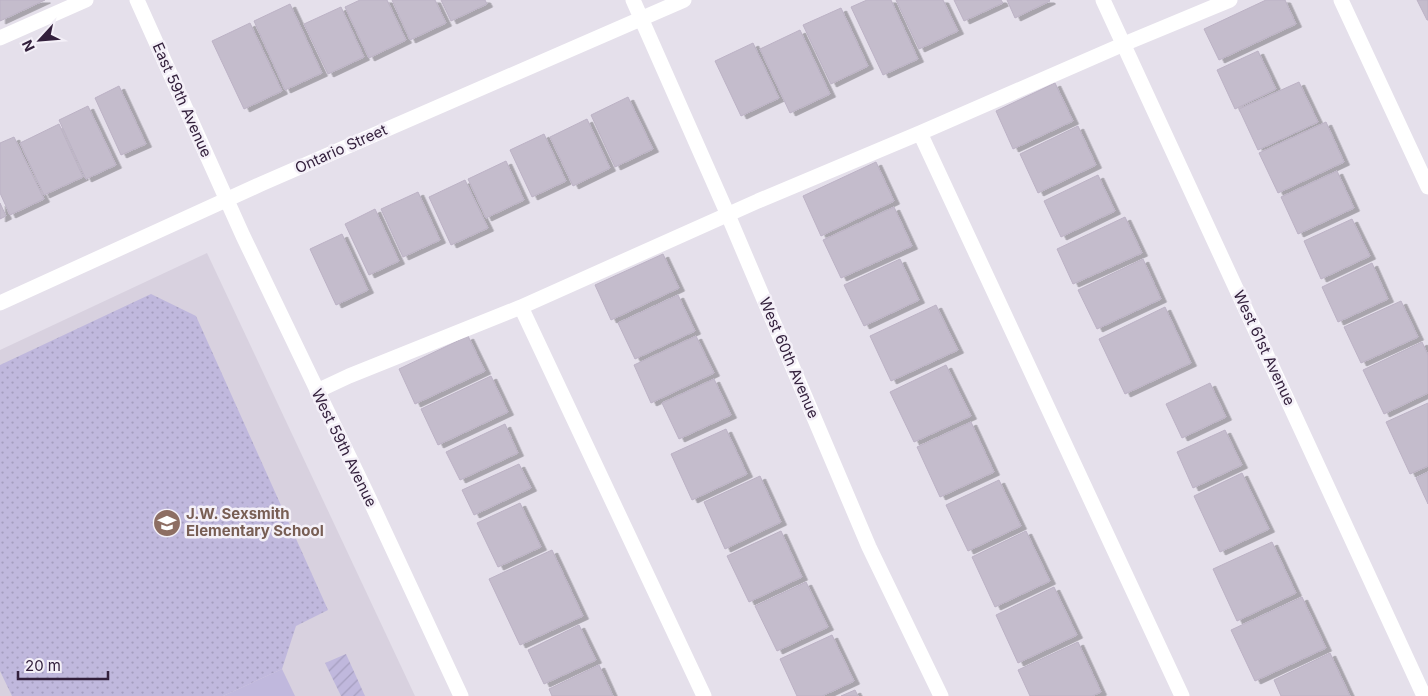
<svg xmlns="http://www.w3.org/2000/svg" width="1428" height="696" font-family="Inter,sans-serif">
  <defs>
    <pattern id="grass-dots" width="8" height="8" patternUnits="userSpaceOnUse" patternTransform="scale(1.25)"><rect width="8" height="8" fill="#c0b8dd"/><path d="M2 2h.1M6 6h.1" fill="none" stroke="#a59ebf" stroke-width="1.8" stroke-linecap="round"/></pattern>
    <pattern id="garden-furrows" width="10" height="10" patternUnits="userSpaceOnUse" patternTransform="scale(1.25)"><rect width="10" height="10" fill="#c0b8dd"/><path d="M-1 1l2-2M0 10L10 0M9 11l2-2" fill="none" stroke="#a59ebf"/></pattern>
    <filter id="shadow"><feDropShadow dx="5.5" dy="3" stdDeviation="0" flood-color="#0004"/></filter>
  </defs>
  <rect width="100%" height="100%" fill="#e5e0eb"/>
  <!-- built -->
  <path fill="#d8d1df" d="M 207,253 L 415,696 L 0,696 L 0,350 Z"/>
  <!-- grass -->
  <path fill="url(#grass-dots)" d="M 151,294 L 196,316 L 328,610 L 296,626 L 282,669 L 223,696 L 12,696 L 0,671 L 0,365 Z"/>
  <!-- garden -->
  <path fill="url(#garden-furrows)" d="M 346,654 L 365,696 L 341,696 L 325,663 Z"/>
  <!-- pitch -->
  <path fill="#c0b8dd" d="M 282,669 L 295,696 L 223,696 Z"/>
  <!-- building -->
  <path fill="#c4bccc" stroke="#bcb2c5" filter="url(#shadow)" d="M 0,0 L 45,0 L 0,21 Z
    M 360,0 L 387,0 L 406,40 L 369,58 L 345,7 Z
    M 392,0 L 435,0 L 446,23 L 410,40 Z
    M 441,0 L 485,0 L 487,4 L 451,21 Z
    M 867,0 L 891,0 L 918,59 L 883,75 L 851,7 Z
    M 896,0 L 943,0 L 958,31 L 919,49 Z
    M 954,0 L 1001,0 L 1003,3 L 964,21 Z
    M 1007,0 L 1049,0 L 1050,1 L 1015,18 Z
    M 1266,0 L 1285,0 L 1296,24 L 1219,60 L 1204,29 Z
    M 1417,0 L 1428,0 L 1428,20 L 1427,20 Z
    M 290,4 L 322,73 L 285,90 L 254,21 Z
    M 341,7 L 364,57 L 328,74 L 304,24 Z
    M 841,8 L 868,66 L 831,84 L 803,25 Z
    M 250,23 L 282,91 L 244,109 L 212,41 Z
    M 800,30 L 830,94 L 790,113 L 760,49 Z
    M 753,43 L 779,98 L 741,116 L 715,61 Z
    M 1258,51 L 1276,89 L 1235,109 L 1217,70 Z
    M 1299,82 L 1318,122 L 1258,150 L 1239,109 Z
    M 1055,83 L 1073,121 L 1013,149 L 996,111 Z
    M 119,86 L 146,144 L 121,155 L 95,98 Z
    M 628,97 L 653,149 L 615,167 L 591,115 Z
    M 88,106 L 116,165 L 86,179 L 59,120 Z
    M 587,119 L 610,168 L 573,186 L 550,137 Z
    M 1326,122 L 1344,162 L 1278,193 L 1259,153 Z
    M 59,124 L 83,177 L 44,195 L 20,143 Z
    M 1078,126 L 1096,165 L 1038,193 L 1020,154 Z
    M 544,134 L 566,181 L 532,197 L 510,150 Z
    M 14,137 L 44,199 L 10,215 L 0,193 L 0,143 Z
    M 506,161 L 524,200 L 486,218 L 468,179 Z
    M 876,162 L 894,201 L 821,236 L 803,196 Z
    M 1337,171 L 1354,208 L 1298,234 L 1281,197 Z
    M 1098,175 L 1115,211 L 1061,237 L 1044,201 Z
    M 465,180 L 488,228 L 451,245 L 429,197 Z
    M 418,192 L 440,240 L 403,257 L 381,209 Z
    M 0,203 L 6,216 L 0,219 Z
    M 894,207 L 912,246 L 841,278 L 823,240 Z
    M 375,209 L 399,261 L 369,275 L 345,224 Z
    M 1125,217 L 1142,253 L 1073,284 L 1057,249 Z
    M 1352,219 L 1370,256 L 1321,279 L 1304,241 Z
    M 342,234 L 368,290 L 336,305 L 310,249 Z
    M 663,254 L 679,288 L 611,320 L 595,285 Z
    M 900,259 L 919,300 L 864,326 L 844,285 Z
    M 1143,259 L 1161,299 L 1097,329 L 1078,290 Z
    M 1372,263 L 1388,299 L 1338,322 L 1322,287 Z
    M 678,295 L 695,331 L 635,359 L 618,323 Z
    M 1401,301 L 1418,337 L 1361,363 L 1344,327 Z
    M 936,305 L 958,350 L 891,381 L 870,336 Z
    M 1165,307 L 1191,363 L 1125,394 L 1099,339 Z
    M 468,336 L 485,371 L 415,404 L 399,369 Z
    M 696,336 L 714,373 L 651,403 L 634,365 Z
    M 1422,342 L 1428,355 L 1428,393 L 1384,414 L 1363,370 Z
    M 946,365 L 971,416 L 914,442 L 890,392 Z
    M 491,376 L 508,412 L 438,445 L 421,409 Z
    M 714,379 L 731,415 L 679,439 L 662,403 Z
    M 1210,383 L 1226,417 L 1182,438 L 1166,404 Z
    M 1428,403 L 1428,466 L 1410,474 L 1386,422 Z
    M 971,422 L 994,472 L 940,497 L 917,447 Z
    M 505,424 L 518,453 L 460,480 L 446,452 Z
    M 726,429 L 747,474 L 692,500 L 671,454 Z
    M 1225,430 L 1242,465 L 1193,488 L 1177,452 Z
    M 519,464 L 531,488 L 474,515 L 462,490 Z
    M 1428,472 L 1428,504 L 1416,478 Z
    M 1242,473 L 1269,529 L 1220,552 L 1194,496 Z
    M 760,476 L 781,522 L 725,549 L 704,502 Z
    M 999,480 L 1021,526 L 968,551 L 946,505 Z
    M 520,503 L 541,547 L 498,567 L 477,523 Z
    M 781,531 L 802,577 L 749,602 L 727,556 Z
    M 1026,531 L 1050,581 L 995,607 L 972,557 Z
    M 1272,542 L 1296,593 L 1237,621 L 1213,569 Z
    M 552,550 L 583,616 L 520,645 L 489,579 Z
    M 806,582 L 828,627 L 777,651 L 755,606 Z
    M 1054,587 L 1077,635 L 1018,663 L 996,615 Z
    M 1302,597 L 1326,648 L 1255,681 L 1231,630 Z
    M 579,625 L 596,660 L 544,684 L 528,650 Z
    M 832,635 L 854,681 L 822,696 L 797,696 L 780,659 Z
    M 1078,642 L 1101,692 L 1092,696 L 1030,696 L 1018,670 Z
    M 1330,653 L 1350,696 L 1281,696 L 1274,680 Z
    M 599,665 L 613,696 L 552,696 L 549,689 Z
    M 855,690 L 858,696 L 841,696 Z"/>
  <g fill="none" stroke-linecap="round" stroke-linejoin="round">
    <!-- lane -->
    <path stroke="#fff" stroke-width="15" d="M 1341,0 L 1428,187
      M 0,38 L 86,0
      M 920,133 L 1182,696
      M 521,307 L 704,696
      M 317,391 L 349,376 L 521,307 L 758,201 L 920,133 L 1124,44 L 1230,0"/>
    <!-- street -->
    <path stroke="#fff" stroke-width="15" d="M 137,0 L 243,236 L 368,496 L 461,696
      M 633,0 L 728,215 L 869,547 L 941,696
      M 1103,0 L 1424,696
      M 0,303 L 261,184 L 684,0"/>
  </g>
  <!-- icons -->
  <defs>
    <g id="school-disc" transform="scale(1.4375)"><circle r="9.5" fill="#8d6e63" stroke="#f4f0f8"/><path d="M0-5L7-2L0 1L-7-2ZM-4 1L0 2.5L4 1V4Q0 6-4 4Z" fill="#fff"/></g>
  </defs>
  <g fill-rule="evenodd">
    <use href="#school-disc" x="167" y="523"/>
  </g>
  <g text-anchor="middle" stroke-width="5" stroke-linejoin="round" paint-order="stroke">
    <!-- street labels -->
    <g font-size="15" fill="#33203c" stroke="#f4f0f8">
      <text transform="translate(182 100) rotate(66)" y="5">East 59th Avenue</text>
      <text transform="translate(341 149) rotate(-24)" y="5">Ontario Street</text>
      <text transform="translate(1264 348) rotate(65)" y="5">West 61st Avenue</text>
      <text transform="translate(789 358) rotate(67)" y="5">West 60th Avenue</text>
      <text transform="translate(344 448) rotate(64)" y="5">West 59th Avenue</text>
    </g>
    <!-- education labels -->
    <g font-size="15" font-weight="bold" fill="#785e54" stroke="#f4f0f8" text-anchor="start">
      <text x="186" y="519">J.W. Sexsmith<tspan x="186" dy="17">Elementary School</tspan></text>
    </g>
  </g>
  <!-- north arrow -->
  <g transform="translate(40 40) rotate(244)" stroke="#f4f0f8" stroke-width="4" paint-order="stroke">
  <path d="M0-4L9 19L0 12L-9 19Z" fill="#33203c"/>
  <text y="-8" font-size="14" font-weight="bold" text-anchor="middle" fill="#33203c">N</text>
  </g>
  <!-- scale -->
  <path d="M18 671v8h90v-8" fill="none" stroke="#33203c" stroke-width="2.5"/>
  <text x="25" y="671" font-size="15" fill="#33203c" stroke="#f4f0f8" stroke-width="4" paint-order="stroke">20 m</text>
</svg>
